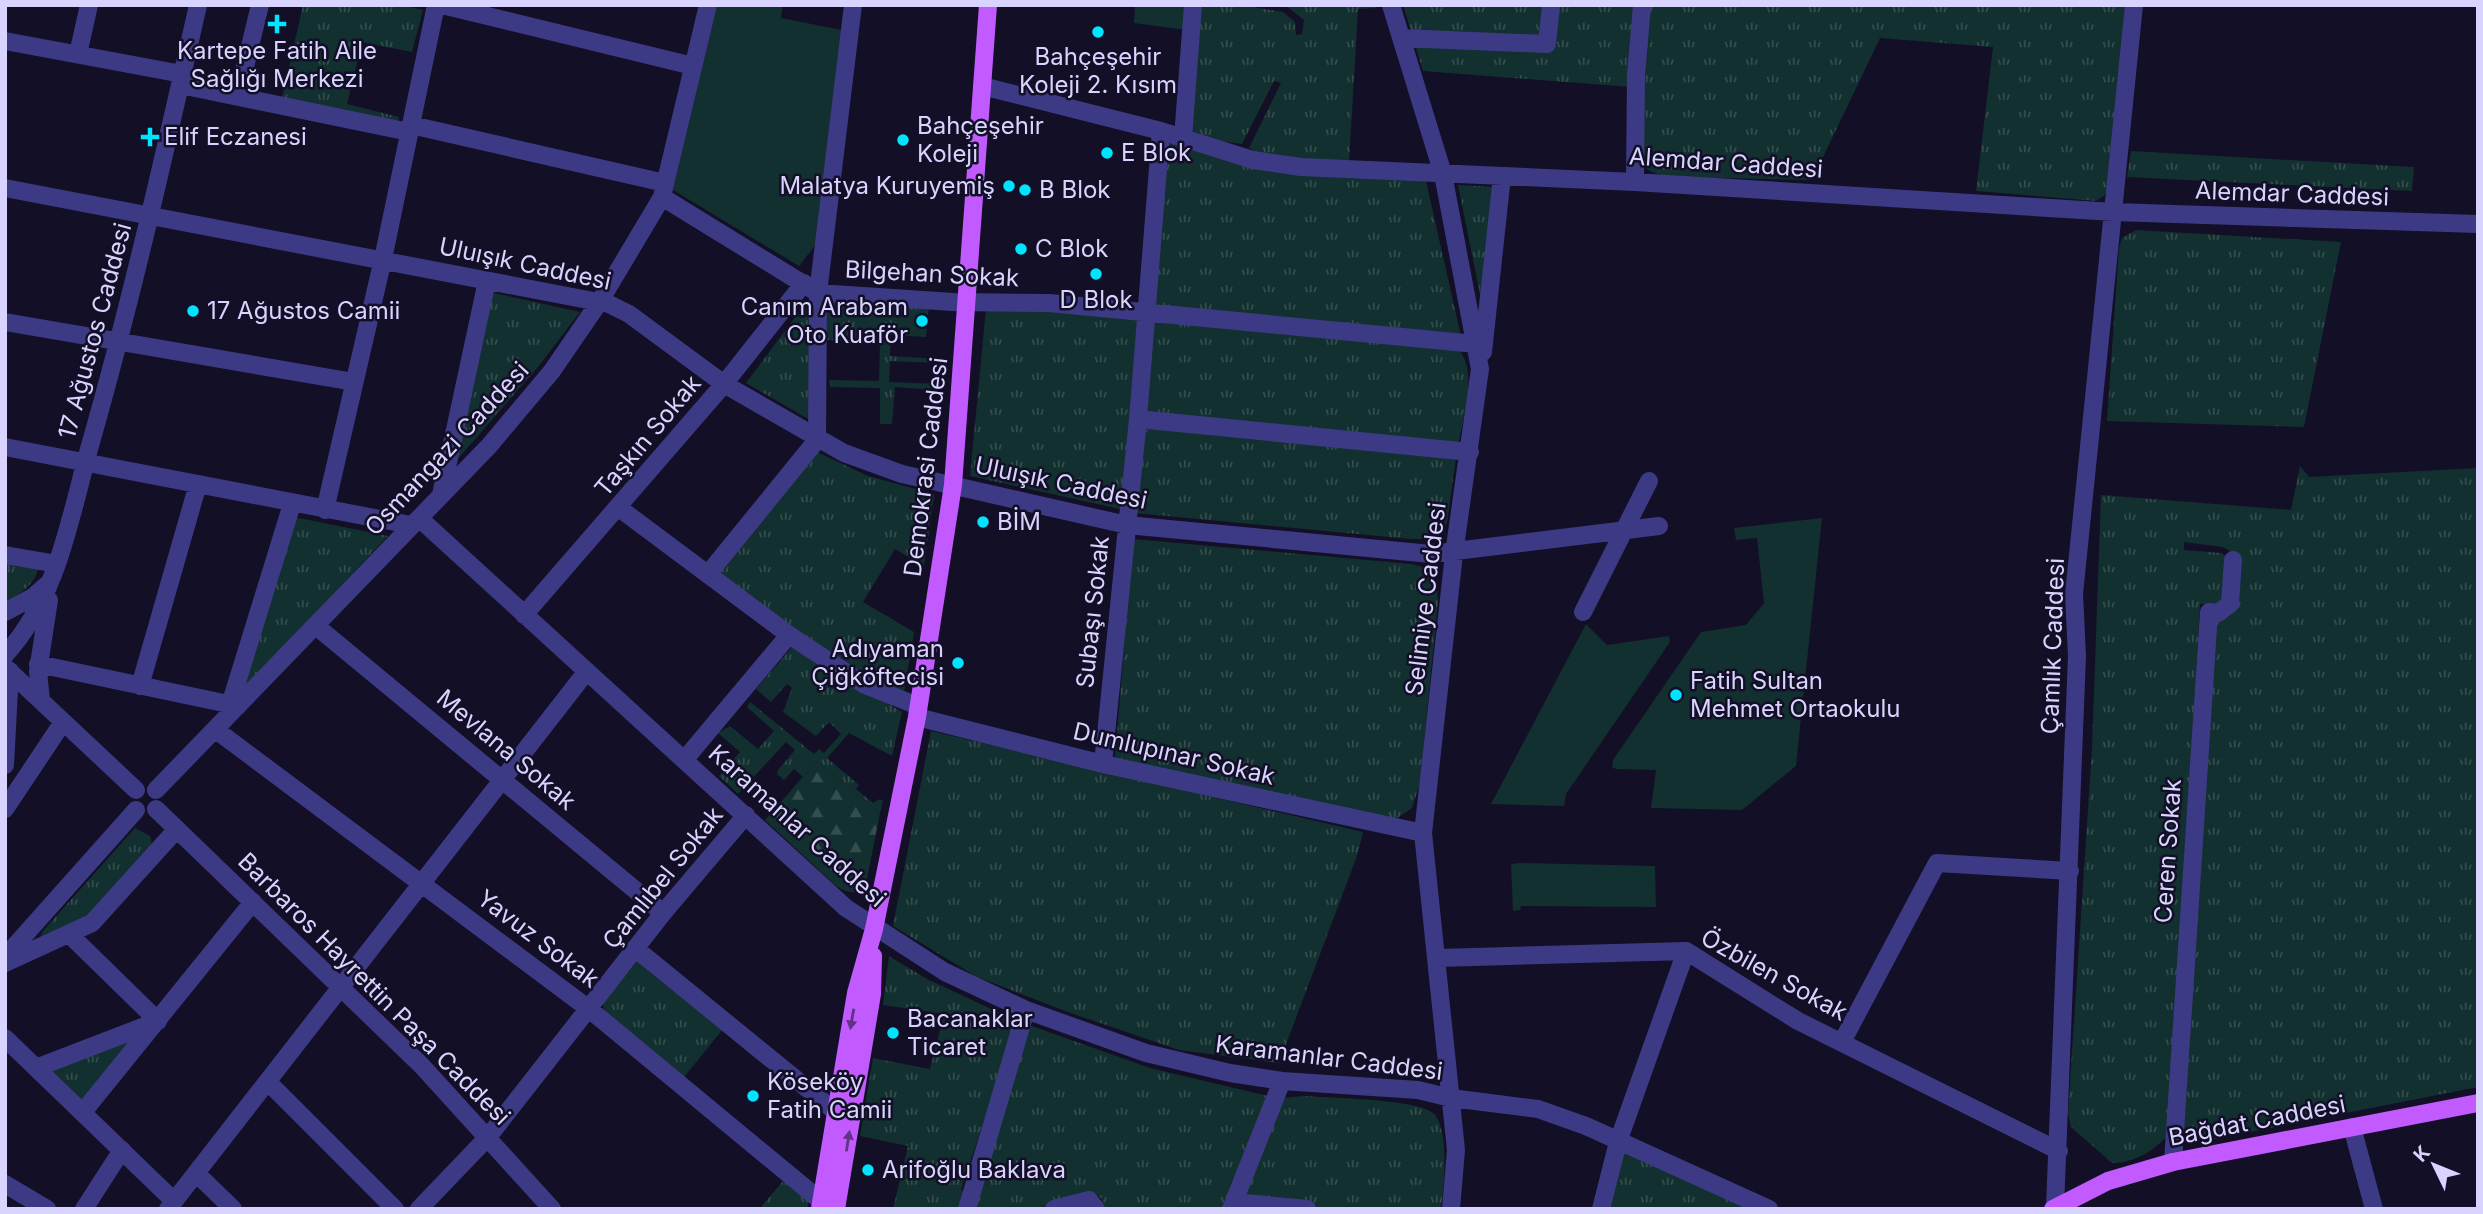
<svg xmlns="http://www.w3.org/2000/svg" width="2483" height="1214" font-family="Inter,sans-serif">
  <defs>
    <pattern id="grass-tufts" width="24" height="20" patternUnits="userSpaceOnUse" patternTransform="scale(1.75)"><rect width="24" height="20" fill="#12302f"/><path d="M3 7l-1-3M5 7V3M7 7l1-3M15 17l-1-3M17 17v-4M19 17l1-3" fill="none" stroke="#344d4e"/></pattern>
    <pattern id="forest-firs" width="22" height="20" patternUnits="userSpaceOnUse" patternTransform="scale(1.75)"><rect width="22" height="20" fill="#12302f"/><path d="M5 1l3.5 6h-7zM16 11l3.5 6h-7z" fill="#344d4e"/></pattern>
  </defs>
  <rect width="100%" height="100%" fill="#130f26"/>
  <!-- grass -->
  <path fill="url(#grass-tufts)" d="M 303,5 L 402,5 L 423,10 L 412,52 L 362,42 L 347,104 L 399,117 L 398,122 L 282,98 Z
    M 1241,5 L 1283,12 L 1295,22 L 1296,35 L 1302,34 L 1304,20 L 1285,5 L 1376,5 L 1376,8 L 1358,9 L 1349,163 L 1261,155 L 1249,148 L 1281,83 L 1274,81 L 1242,144 L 1213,140 L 1190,130 L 1198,11 L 1204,6 Z
    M 1403,5 L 1635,5 L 1631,87 L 1423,71 Z
    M 1650,5 L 2125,5 L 2109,186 L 2104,196 L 2096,201 L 1976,191 L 1993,47 L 1880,38 L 1812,180 L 1673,177 C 1662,175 1648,174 1642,163 L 1643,70 Z
    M 1167,139 L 1426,181 L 1460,332 L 1456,339 L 1154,306 Z
    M 2131,151 L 2414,167 L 2412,191 L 2127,177 Z
    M 1458,185 L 1495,187 L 1483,309 Z
    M 2136,230 L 2341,242 L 2304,427 L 2107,421 L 2119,248 L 2122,238 Z
    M 490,292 L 580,312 L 538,367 L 455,462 Z
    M 811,296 L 810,420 L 746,383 Z
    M 824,300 L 929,305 L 926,337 L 891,335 L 890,356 L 939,359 L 939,363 L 890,361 L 889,382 L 938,384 L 938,390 L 895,387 L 892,424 L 880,424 L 880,388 L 830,387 L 829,380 L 879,381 L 880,342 L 824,340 Z
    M 1010,307 L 1137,318 L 1140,323 L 1120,509 L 970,476 L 986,309 Z
    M 1151,319 L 1458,349 C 1479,371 1462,420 1458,447 L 1150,412 L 1147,409 Z
    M 1151,427 L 1456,458 L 1447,522 C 1441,540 1426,539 1410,539 L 1135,513 L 1145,431 Z
    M 815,451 L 868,476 L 934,494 L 924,566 L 895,549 L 863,602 L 914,632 L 904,692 C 847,678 767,609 718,573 Z
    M 2300,466 L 2309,477 L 2478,468 L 2478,1087 L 2189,1144 L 2181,1140 L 2215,621 L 2230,616 L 2234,610 L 2233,553 L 2223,547 L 2184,542 L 2184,550 L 2221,553 L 2228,558 L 2224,604 L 2200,604 L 2170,1133 C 2155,1150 2135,1163 2112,1163 L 2071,1127 L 2068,1113 L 2092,749 L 2101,495 L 2291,510 Z
    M 294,517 L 388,536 L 240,693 Z
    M 1133,539 L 1411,564 C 1434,568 1437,579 1438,601 L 1420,783 L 1412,808 L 1396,819 L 1115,758 Z
    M 5,561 L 38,568 C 36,584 19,595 5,602 Z
    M 793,646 L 902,712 L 892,756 L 849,733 L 827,758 L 859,785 L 856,789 L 873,803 L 880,799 L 883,801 L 880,813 L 817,761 L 803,777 L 794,769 L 784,780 L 777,774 L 778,770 L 795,750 L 786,742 L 738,794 L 719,776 L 740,752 L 718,733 L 730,726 L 758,749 L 774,731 L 747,707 L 750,702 L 814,754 L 819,749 L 824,753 L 841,734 L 829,722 L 816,736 L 783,712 L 792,688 L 787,684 L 771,702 L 756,689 Z
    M 931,731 L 1363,832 L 1357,856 L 1279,1063 L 1179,1050 L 1065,1011 L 977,977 L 893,926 Z
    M 135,828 L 150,836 L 152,845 L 86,920 L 40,939 L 42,932 Z
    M 889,956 L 927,979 L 1017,1021 L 961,1190 L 964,1192 L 959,1209 L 893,1209 L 908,1146 L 860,1136 L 873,1058 L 930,1069 L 944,1014 L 883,1005 Z
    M 638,961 L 723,1029 L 684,1077 L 605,1012 L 602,1002 Z
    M 1029,1025 L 1150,1068 L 1268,1096 L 1225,1209 L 1101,1209 L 1102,1199 L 1093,1192 L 1035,1209 L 974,1209 Z
    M 135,1035 L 81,1102 L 47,1072 Z
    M 1304,1096 C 1330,1098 1417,1099 1433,1113 C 1450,1128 1444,1188 1441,1209 C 1377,1209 1308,1212 1245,1195 L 1281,1098 Z
    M 1621,1149 L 1752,1209 L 1606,1209 Z
    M 784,1180 L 808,1199 L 808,1209 L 761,1207 Z"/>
  <!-- forest -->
  <path fill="url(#forest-firs)" d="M 817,761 L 880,813 L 865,889 C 854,895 845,892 835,885 L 765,820 Z"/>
  <!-- garden -->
  <path fill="#12302f" d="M 717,5 L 783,5 L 781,18 L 842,30 L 817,243 L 799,266 L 673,190 Z
    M 1135,5 L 1188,5 L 1186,30 L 1134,23 Z
    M 1822,518 L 1796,766 L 1742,810 L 1651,808 L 1656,770 L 1616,769 L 1612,767 L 1613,760 L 1701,632 L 1746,625 L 1764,603 L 1757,538 L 1736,540 L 1734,528 Z
    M 1586,624 L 1607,645 L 1669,636 L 1670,642 L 1566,794 L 1564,806 L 1491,804 Z
    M 1520,863 L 1655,866 L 1656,907 L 1521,906 L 1520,910 L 1513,911 L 1511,864 Z"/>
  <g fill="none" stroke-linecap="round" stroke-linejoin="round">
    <!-- minor -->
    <path stroke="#3d3a85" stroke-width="18" d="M 442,5 L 693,66
      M 1391,5 L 1443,174 L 1480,369 L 1454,554 L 1423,833 L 1456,1150 L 1451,1209
      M 1401,38 L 1547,44 L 1551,5
      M 5,41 L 182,74
      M 78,54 L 89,5
      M 181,85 L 409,132
      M 982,86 L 1161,131 L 1253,160 L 1301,167 L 1635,182 L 2114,212 L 2478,224
      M 238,96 L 260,5
      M 411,125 L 665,183
      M 1183,138 L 1193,5
      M 1635,182 L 1636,75 L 1642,5
      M 5,188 L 609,304 L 629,314 L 724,384 L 844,453 L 902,474 L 1127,525 L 1431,554 L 1659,526
      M 662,197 L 818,293 L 953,302 L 1049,303 L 1476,344
      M 5,322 L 354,382
      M 1483,352 L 1502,176
      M 1138,419 L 1470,452
      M 5,447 L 411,525
      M 441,495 L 487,281
      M 619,508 L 789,635 L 865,685 L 918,706
      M 325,510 L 383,259 L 436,5
      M 419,518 L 846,908 L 945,972 L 1026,1010 L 1146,1053 L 1230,1073 L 1282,1081 L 1418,1090 L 1451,1098 L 1538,1109 L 1586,1126 L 1769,1209
      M 5,555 L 57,564
      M 708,574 L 817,440 L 818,293 L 853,5
      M 5,612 L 33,597 L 50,582
      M 1583,612 L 1649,481
      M 524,615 L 724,384 L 804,283
      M 316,626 L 663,913
      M 5,655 C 59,596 70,516 91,442 C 132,298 165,152 198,5
      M 38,664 L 238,706
      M 5,667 L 136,790
      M 140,686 L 198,484
      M 41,701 L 38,671 L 49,600
      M 230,705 L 292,504
      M 917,717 L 1103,764 L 1423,833
      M 216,730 L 589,1009 L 821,1201
      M 685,759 L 789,635
      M 1103,764 L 1138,419 L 1161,131
      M 5,765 L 10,671
      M 156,790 L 489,446 L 552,371 L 600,301 L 662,197 L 708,5
      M 5,809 L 63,722
      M 156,809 L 422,1066 L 552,1209
      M 636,949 L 836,1112
      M 5,957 L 136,810
      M 1438,958 L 1686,951 L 1798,1021 L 2059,1151
      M 5,963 L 92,923 L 177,829
      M 5,1038 L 174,1201
      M 1842,1042 L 1937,863 L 2070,871
      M 36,1068 L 158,1021 L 70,935
      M 268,1082 L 395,1209
      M 83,1112 L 253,902
      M 2352,1127 L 2374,1209
      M 2173,1162 L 2209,612 L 2218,613 L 2230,604 L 2233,560
      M 196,1173 L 233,1209
      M 5,1184 L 47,1209
      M 1234,1202 L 1307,1209
      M 2055,1207 L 2077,656 L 2074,594 L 2134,5
      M 84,1209 L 122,1150
      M 168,1209 L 587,671
      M 419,1209 L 488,1137 L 663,913 L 746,815
      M 967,1209 L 1026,1010
      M 1054,1209 L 1089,1200 L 1096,1209
      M 1231,1209 L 1282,1081
      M 1601,1209 L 1618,1142 L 1686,951"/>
    <!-- major -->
    <path stroke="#c25bff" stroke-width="18" d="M 820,1209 L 856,993 L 874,929 L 917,717 L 953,485 L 988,5
      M 836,1209 L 872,994 L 873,956
      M 2053,1209 L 2108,1181 L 2173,1162 L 2478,1103"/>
  </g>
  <!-- one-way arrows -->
  <defs><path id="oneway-solid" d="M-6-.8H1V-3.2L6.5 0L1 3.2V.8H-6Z" transform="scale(1.75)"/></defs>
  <g fill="#623188">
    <use href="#oneway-solid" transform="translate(852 1019) rotate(100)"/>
    <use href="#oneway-solid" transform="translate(848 1141) rotate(-81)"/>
  </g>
  <!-- markers -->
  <g fill="#00e5ff" stroke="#130f26" stroke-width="2.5">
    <path d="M273.5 13.5h7v7h7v7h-7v7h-7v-7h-7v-7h7z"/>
    <circle cx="1098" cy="32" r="7"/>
    <path d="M146.5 126.5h7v7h7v7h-7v7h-7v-7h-7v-7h7z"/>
    <circle cx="903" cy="140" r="7"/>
    <circle cx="1107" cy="153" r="7"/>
    <circle cx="1009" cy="186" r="7"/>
    <circle cx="1025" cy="190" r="7"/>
    <circle cx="1021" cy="249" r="7"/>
    <circle cx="1096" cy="274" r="7"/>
    <circle cx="193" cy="311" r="7"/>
    <circle cx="922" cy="321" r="7"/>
    <circle cx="983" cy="522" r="7"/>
    <circle cx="958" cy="663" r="7"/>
    <circle cx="1676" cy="695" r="7"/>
    <circle cx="893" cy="1033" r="7"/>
    <circle cx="753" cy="1096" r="7"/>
    <circle cx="868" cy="1170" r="7"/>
  </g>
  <g text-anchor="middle" stroke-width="5" stroke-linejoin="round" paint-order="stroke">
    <!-- poi labels -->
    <g font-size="24" fill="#d9d4ff" stroke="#130f26" text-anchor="start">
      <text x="277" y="59" text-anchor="middle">Kartepe Fatih Aile<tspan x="277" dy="28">Sağlığı Merkezi</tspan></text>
      <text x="1098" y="65" text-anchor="middle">Bahçeşehir<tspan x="1098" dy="28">Koleji 2. Kısım</tspan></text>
      <text x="917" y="134">Bahçeşehir<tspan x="917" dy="28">Koleji</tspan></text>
      <text x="164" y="145">Elif Eczanesi</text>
      <text x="1121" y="161">E Blok</text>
      <text x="995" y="194" text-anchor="end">Malatya Kuruyemiş</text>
      <text x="1039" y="198">B Blok</text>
      <text x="1035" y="257">C Blok</text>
      <text x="1096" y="308" text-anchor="middle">D Blok</text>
      <text x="908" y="315" text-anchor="end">Canım Arabam<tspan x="908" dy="28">Oto Kuaför</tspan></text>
      <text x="207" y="319">17 Ağustos Camii</text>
      <text x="997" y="530">BİM</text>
      <text x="944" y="657" text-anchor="end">Adıyaman<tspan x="944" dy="28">Çiğköftecisi</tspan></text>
      <text x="1690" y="689">Fatih Sultan<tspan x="1690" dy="28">Mehmet Ortaokulu</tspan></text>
      <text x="907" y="1027">Bacanaklar<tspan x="907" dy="28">Ticaret</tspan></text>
      <text x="767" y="1090">Köseköy<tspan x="767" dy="28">Fatih Camii</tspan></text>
      <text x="882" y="1178">Arifoğlu Baklava</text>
    </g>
    <!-- street labels -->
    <g font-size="24" fill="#d9d4ff" stroke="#130f26">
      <text transform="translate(1726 163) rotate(4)" y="8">Alemdar Caddesi</text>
      <text transform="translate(2292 194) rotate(2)" y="8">Alemdar Caddesi</text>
      <text transform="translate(525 264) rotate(12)" y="8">Uluışık Caddesi</text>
      <text transform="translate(932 274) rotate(3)" y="8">Bilgehan Sokak</text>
      <text transform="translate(95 331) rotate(-75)" y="8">17 Ağustos Caddesi</text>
      <text transform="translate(648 436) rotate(-50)" y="8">Taşkın Sokak</text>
      <text transform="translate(447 449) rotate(-47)" y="8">Osmangazi Caddesi</text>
      <text transform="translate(926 467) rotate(-83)" y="8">Demokrasi Caddesi</text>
      <text transform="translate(1061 483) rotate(12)" y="8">Uluışık Caddesi</text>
      <text transform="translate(1426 599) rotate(-83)" y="8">Selimiye Caddesi</text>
      <text transform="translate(1093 612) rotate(-84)" y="8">Subaşı Sokak</text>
      <text transform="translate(2053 646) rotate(-88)" y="8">Çamlık Caddesi</text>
      <text transform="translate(506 750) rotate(40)" y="8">Mevlana Sokak</text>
      <text transform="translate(1174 754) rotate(13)" y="8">Dumlupınar Sokak</text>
      <text transform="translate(797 826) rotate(42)" y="8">Karamanlar Caddesi</text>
      <text transform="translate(2168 851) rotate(-86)" y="8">Ceren Sokak</text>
      <text transform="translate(663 878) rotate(-51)" y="8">Çamlıbel Sokak</text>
      <text transform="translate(538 939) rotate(37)" y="8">Yavuz Sokak</text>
      <text transform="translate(1774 975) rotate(29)" y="8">Özbilen Sokak</text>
      <text transform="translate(374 989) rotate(45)" y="8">Barbaros Hayrettin Paşa Caddesi</text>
      <text transform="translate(1329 1058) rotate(7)" y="8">Karamanlar Caddesi</text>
      <text transform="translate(2257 1121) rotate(-11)" y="8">Bağdat Caddesi</text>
    </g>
  </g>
  <!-- border -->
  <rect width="2483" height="1214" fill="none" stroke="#d9d4ff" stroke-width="14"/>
  <!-- north arrow -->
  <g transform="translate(2434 1165) rotate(313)" stroke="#130f26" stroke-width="5" paint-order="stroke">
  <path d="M0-5L12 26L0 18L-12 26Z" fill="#d9d4ff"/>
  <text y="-10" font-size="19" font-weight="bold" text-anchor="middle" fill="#d9d4ff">K</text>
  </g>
</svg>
